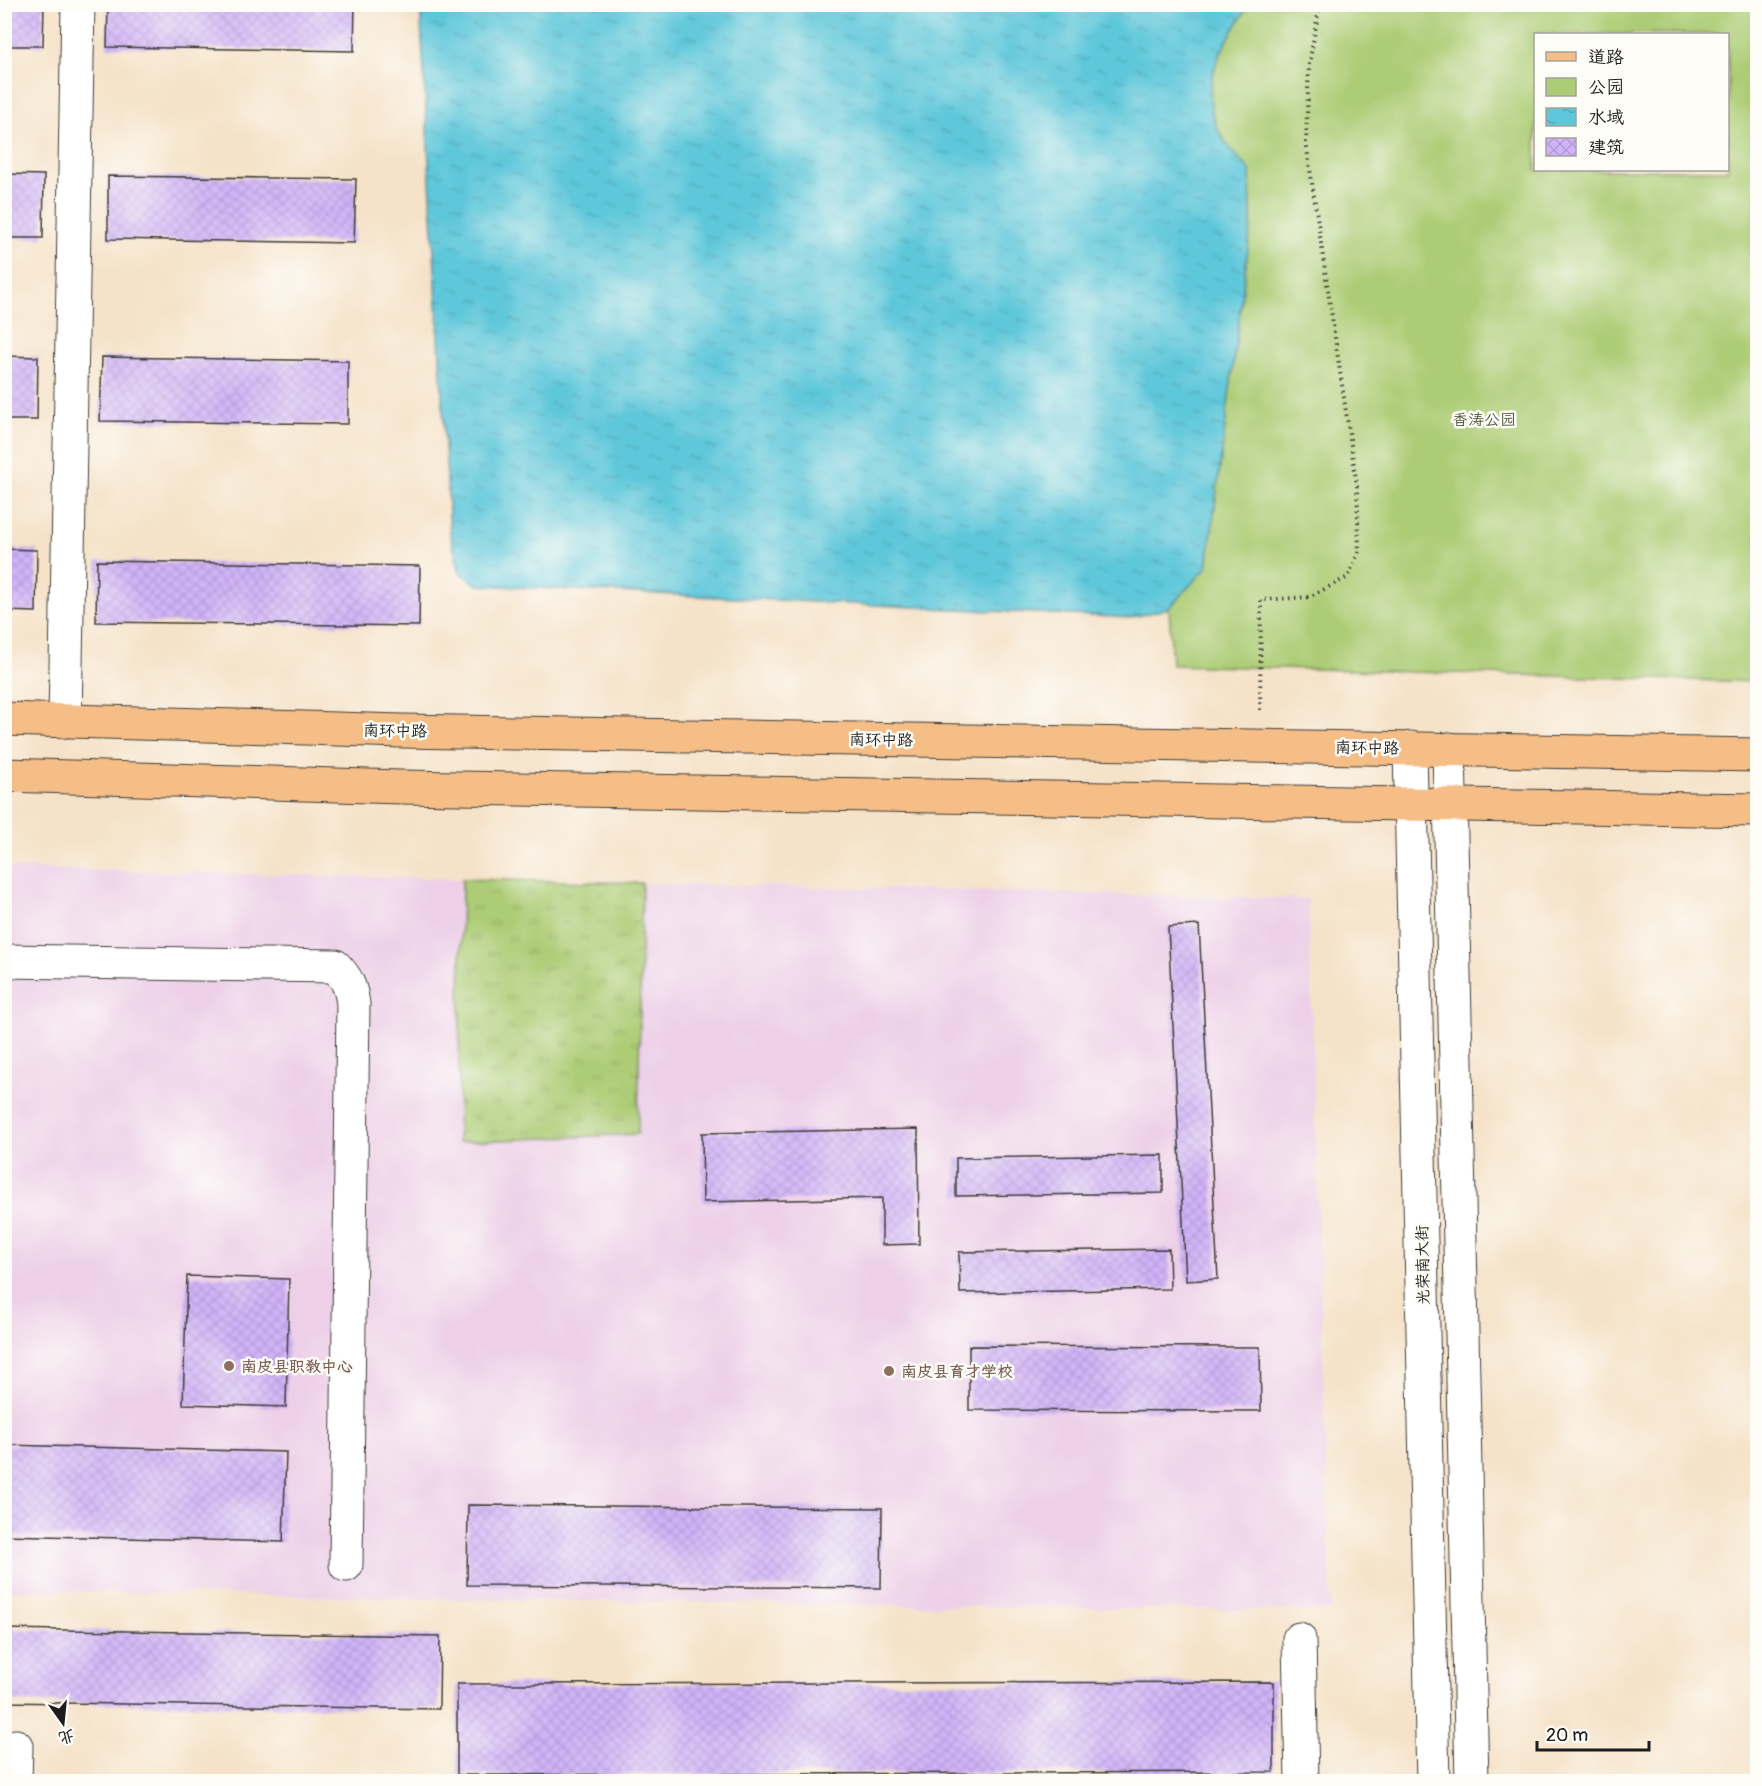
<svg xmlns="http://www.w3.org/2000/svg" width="1762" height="1786" font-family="Pangolin,'LXGW WenKai TC',sans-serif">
  <defs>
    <pattern id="grass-tufts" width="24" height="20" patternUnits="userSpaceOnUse" patternTransform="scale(1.5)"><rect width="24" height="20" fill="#accc75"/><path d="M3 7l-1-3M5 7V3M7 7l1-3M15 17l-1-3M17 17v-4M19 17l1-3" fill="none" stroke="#93af65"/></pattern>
    <pattern id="water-ripples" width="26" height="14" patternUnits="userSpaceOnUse" patternTransform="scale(1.5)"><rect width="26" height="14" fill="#5ec7da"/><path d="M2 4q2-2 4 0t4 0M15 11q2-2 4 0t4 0" fill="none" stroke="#51aaba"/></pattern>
    <pattern id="building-cross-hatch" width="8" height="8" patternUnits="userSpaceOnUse" patternTransform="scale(1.5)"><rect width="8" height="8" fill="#d1b4f8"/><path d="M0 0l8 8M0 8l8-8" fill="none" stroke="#b39ad4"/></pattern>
  </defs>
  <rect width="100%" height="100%" fill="#fdfcf7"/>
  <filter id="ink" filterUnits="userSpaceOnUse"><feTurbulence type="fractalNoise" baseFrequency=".0167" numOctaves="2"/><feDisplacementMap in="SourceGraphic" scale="12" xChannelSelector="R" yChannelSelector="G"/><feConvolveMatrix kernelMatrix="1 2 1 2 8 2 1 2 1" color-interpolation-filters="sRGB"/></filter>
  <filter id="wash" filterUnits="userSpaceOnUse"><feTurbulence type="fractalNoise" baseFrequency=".008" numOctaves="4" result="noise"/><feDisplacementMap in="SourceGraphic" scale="24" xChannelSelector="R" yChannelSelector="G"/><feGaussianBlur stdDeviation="1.35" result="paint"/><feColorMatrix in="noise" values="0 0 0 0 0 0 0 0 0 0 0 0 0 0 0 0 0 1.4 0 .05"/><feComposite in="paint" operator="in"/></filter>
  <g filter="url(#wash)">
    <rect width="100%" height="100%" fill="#f5e2c8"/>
    <!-- built -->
    <path fill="#edd0e8" d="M 5,868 L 1308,899 L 1331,1611 L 450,1599 L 5,1590 Z"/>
    <!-- grass -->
    <path fill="url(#grass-tufts)" stroke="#647448" stroke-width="1.5" d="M 462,879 L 642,883 L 638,1134 L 458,1142 Z"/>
    <!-- green -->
    <path fill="#accc75" stroke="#647448" stroke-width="1.5" fill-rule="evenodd" d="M 1249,5 L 1757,5 L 1757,682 L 1172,665 L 1169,608 L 1207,567 L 1251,225 L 1250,170 C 1242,161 1231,152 1225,142 C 1191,91 1221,49 1249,5 ZM 1536,34 L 1728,34 L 1728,170 L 1536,170 Z"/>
    <!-- water -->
    <path fill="url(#water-ripples)" stroke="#3d727b" stroke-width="1.5" d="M 420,5 L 1249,5 C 1221,49 1191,91 1225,142 C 1231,152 1242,161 1250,170 L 1251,225 L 1207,567 L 1169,608 L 1130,618 L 478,585 L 460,573 L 450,533 Z"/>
    <g id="blocks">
      <!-- building -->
      <path fill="url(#building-cross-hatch)" d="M 108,4 L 355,4 L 354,51 L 107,47 Z
        M 5,5 L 44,5 L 43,46 L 5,46 Z
        M 4,174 L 44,175 L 43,238 L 4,238 Z
        M 108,176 L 356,179 L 354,243 L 108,239 Z
        M 4,356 L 38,357 L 37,420 L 4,420 Z
        M 102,357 L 348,361 L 348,424 L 100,421 Z
        M 4,549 L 37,550 L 36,612 L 4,611 Z
        M 97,561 L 420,566 L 419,626 L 96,622 Z
        M 1199,925 L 1218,1279 L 1186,1281 L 1168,927 Z
        M 918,1129 L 919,1244 L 882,1245 L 882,1198 L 703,1202 L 702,1133 Z
        M 1163,1155 L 1163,1193 L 956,1196 L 956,1158 Z
        M 1169,1249 L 1170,1289 L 960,1293 L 959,1252 Z
        M 187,1276 L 289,1279 L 286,1407 L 183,1404 Z
        M 969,1346 L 1260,1347 L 1261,1411 L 969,1410 Z
        M 4,1445 L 286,1452 L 283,1542 L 4,1535 Z
        M 468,1505 L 882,1508 L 881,1588 L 467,1585 Z
        M 4,1629 L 440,1636 L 439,1709 L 4,1702 Z
        M 1274,1682 L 1274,1772 L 457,1775 L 457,1684 Z"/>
    </g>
  </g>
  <g filter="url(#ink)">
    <use href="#blocks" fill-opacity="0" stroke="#3d3a36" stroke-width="1.5"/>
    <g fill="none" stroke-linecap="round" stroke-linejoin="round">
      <!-- minor casing -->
      <g stroke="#3d3a36" stroke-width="35">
        <path id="minor" d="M 65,721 L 78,4
          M 1410,748 L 1433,1782
          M 1449,749 L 1472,1782
          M 4,961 L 335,966 C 347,978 351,987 353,1004 L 346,1565
          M 1299,1639 L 1302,1782
          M 15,1782 L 16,1746"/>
      </g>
      <!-- major casing -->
      <g stroke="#3d3a36" stroke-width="35">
        <path id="major" d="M 4,719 L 402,731 L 1758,755
          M 4,775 L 401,787 L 1758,810"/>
      </g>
      <!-- path -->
      <path stroke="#3d3a36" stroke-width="4" stroke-dasharray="1.5 4.5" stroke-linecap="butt" d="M 1260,710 L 1261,600 L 1309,597 L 1348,577 L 1359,551 L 1357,486 L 1306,142 L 1309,64 L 1320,4"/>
      <!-- minor -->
      <use href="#minor" stroke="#fff" stroke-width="33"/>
      <!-- major -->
      <use href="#major" stroke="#f6be87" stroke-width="33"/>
    </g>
  </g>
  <!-- markers -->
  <g fill="#8d6e63" stroke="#fdfcf7" stroke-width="2">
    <circle cx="229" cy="1366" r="6"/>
    <circle cx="889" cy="1371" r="6"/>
  </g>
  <g text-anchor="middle" stroke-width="5" stroke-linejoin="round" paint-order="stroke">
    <!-- park labels -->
    <g font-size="16" fill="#4e5a3b" stroke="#fdfcf7">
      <text x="1484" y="425">香涛公园</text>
    </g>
    <!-- street labels -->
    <g font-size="16" fill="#1c1c1c" stroke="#fdfcf7">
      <text transform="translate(395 730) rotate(1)" y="6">南环中路</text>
      <text transform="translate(881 739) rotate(1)" y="6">南环中路</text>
      <text transform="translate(1367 747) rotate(1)" y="6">南环中路</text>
      <text transform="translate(1422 1265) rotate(-91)" y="6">光荣南大街</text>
    </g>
    <!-- education labels -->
    <g font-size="16" font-weight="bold" fill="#785e54" stroke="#fdfcf7" text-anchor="start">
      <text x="241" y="1372">南皮县职教中心</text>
      <text x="901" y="1377">南皮县育才学校</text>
    </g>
  </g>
  <!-- margin -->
  <rect width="1762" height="1786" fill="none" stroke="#fdfcf7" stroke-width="24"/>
  <!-- legend -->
  <rect x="1534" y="33" width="195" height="138" fill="#fdfcf7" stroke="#a3a29f" stroke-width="1.5"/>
  <rect x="1546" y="52" width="30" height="9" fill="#f6be87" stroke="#a3a29f" stroke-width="1.5"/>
  <text x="1588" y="63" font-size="18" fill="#1c1c1c">道路</text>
  <rect x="1546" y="78" width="30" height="18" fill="#accc75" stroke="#a3a29f" stroke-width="1.5"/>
  <text x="1588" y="93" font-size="18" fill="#1c1c1c">公园</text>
  <rect x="1546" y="108" width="30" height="18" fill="url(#water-ripples)" stroke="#a3a29f" stroke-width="1.5"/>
  <text x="1588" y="123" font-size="18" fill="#1c1c1c">水域</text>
  <rect x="1546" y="138" width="30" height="18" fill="url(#building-cross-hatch)" stroke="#a3a29f" stroke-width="1.5"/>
  <text x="1588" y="153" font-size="18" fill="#1c1c1c">建筑</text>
  <!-- north arrow -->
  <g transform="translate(63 1723) rotate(165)" stroke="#fdfcf7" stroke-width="4.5" paint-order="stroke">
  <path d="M0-4.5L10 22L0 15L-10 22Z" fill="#1c1c1c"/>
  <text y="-9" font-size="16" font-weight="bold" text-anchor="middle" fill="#1c1c1c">北</text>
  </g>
  <!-- scale -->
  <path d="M1537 1741v9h112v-9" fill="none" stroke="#1c1c1c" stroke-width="3"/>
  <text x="1546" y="1741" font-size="18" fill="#1c1c1c" stroke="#fdfcf7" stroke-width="4.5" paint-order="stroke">20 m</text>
</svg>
